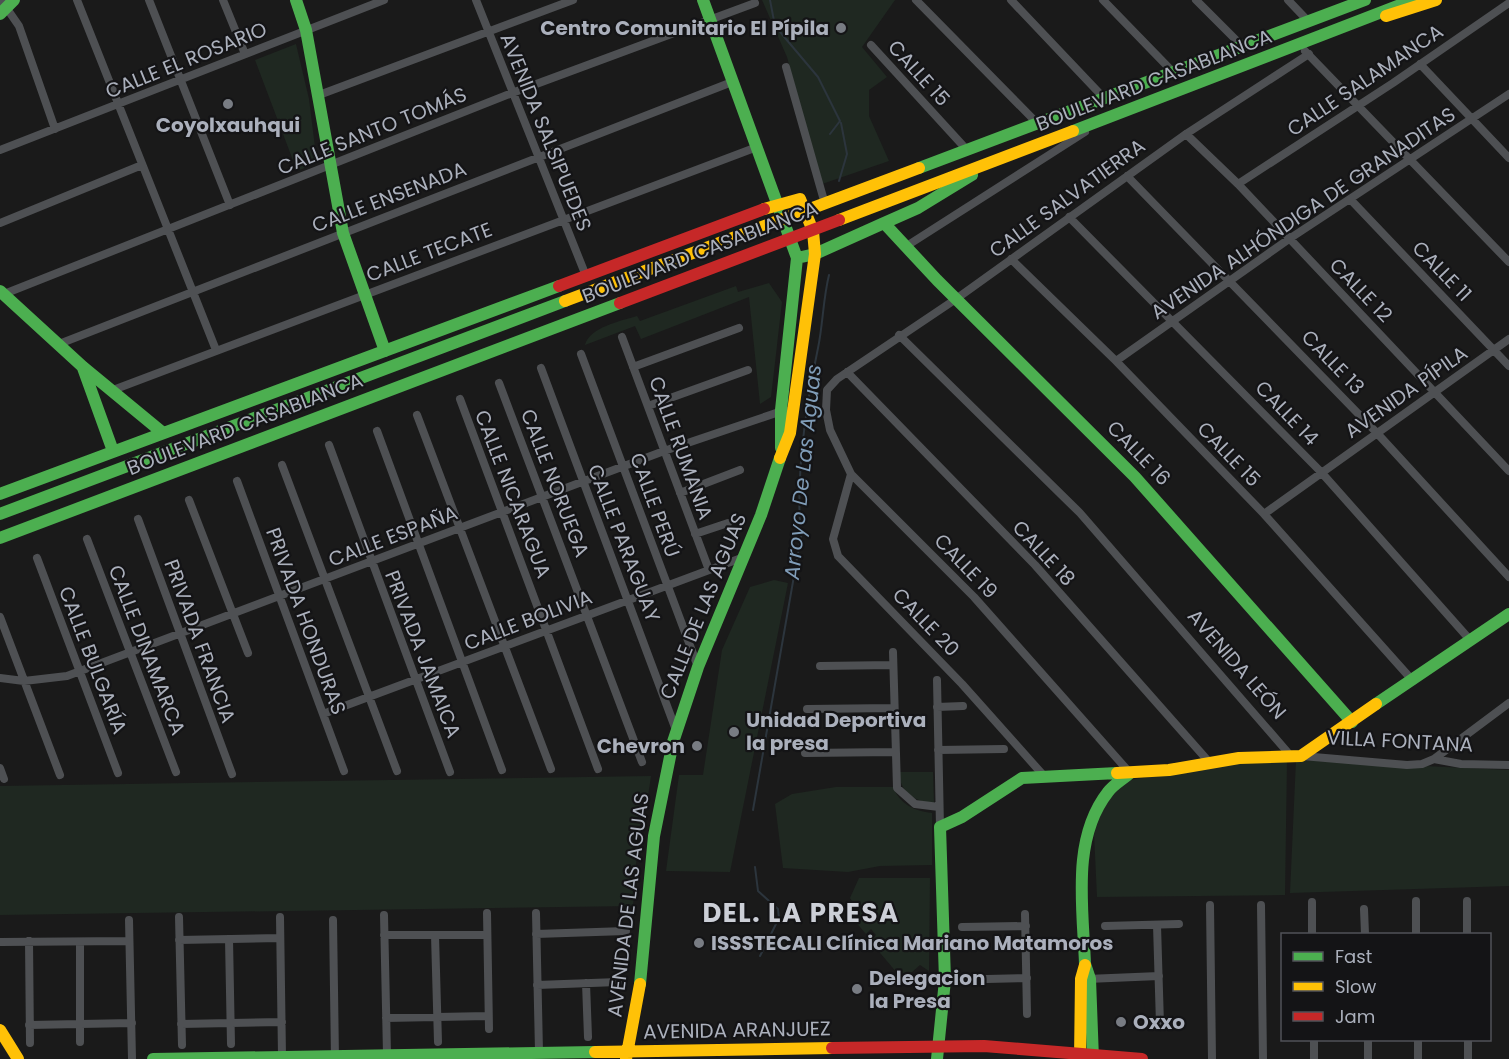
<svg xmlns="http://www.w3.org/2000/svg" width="1509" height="1059" font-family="Poppins,sans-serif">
  <rect width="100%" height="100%" fill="#1a1a1a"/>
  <!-- green -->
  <path fill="#1f2821" d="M 762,0 L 895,0 L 862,47 L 887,77 L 869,90 L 869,116 L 889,161 L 822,184 L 787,57 Z
    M 296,44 L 309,99 L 317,163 L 297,171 L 255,60 Z
    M 769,283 L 782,302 L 771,397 L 760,404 L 749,297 L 641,339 L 635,326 L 585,345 C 590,327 621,321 637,316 L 640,321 L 736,286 L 738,292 Z
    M 774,580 L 788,583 L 730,872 L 666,871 L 679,775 L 703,775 L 722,650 L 750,587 Z
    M 1287,760 L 1285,895 L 1097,897 L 1094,833 L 1108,795 L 1128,780 L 1190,772 L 1220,764 Z
    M 1296,760 L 1509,770 L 1509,886 L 1290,893 Z
    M 899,772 L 933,772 L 934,803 C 915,802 900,793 899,772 Z
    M 651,776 L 645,816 L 630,844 L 637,852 L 633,906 L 0,915 L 0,786 Z
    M 836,787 L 893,787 C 900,804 914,811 932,813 L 932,865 L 880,866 L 848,872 L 783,868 L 775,804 L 792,794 Z
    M 859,878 L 930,878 L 929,971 L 920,965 L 903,980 L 870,941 L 876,935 L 871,929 L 866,934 L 847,912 L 857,909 L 850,898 Z"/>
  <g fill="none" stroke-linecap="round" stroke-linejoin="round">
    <!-- stream -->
    <path stroke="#2c353d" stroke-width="2" d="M 770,0 L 775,26 L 818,77 L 840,121 L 830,134
      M 839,181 L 847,154 L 841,123
      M 753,810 L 801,536 C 795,477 806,406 818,348 C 823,324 823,299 829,275
      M 755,867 L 758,891 L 778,909 L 779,918 L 760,956"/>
    <!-- street -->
    <path stroke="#4e5053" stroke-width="8" d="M 1,0 L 19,26 L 55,129
      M 77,0 L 216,350
      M 149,0 L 230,205
      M 223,0 L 245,54
      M 476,0 L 586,276
      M 916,0 L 1037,123
      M 1011,0 L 1103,97
      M 1103,0 L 1172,71
      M 1196,0 L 1241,45
      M 1288,0 L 1308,21
      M 871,45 L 967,150
      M 1305,51 L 1509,262
      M 1420,64 L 1509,158
      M 786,67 L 825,204
      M 319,95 L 573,0
      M 1186,134 L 1238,184 L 1509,471
      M 0,150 L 384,0
      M 1127,176 L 1376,432 L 1509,577
      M 1238,184 L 1393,83 L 1509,3
      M 1350,199 L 1509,366
      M 1069,217 L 1321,472 L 1471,641
      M 0,223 L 142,165
      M 905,247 L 1085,132
      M 1011,259 L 1116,361 L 1264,514 L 1413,681
      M 4,294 L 512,93 L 755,3
      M 899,335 L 1080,513 L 1290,755
      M 622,337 L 709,570
      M 59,344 L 732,82
      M 581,354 L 698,667
      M 1116,361 L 1289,239 L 1509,94
      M 633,367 L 739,328
      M 541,368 L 676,730
      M 847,372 L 1035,565 L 1209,762
      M 499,383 L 642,762
      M 113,390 L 757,147
      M 460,399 L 598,769
      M 648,406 L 748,370
      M 417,415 L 551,769
      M 377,431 L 502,770
      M 329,445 L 450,772
      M 282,465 L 397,771
      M 851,474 L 833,539 L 838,556 L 962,684 L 1044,776
      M 237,481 L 344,771
      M 680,493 L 740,470
      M 189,500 L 248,653
      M 1264,514 L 1509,339
      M 138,519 L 232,774
      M 695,534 L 728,523
      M 87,539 L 176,772
      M 37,558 L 118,773
      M 0,617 L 60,775
      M 893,652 L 897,788 L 915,804 L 939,807
      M 820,666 L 893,665
      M 0,678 L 24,681 L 67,676 L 664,451 L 785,410
      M 937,680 L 940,827
      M 937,707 L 963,706
      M 807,709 L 894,708
      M 323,714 L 744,557
      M 938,750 L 1004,749
      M 805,753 L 895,752
      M 1302,756 L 1407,765 L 1422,764 L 1434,759 L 1461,764 L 1509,765
      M 1434,759 L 1509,703
      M 0,768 L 4,779
      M 1130,773 L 974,597 L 851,474 L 830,430 L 826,410 L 827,390 L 837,379 L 956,299 L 1186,134 L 1309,54
      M 1416,901 L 1416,934
      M 1467,901 L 1467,934
      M 1312,902 L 1312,934
      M 1210,905 L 1212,1059
      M 1261,905 L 1263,1059
      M 1364,909 L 1365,934
      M 487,913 L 489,1029
      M 536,913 L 539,1052
      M 1025,914 L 1027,1014
      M 384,915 L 387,1054
      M 179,917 L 182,1045
      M 280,917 L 282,1056
      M 129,920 L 132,1059
      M 333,920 L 335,1059
      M 1157,925 L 1160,1024
      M 1105,926 L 1179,924
      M 962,927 L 1026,926
      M 536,934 L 626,931
      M 384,935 L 487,935
      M 435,935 L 438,1042
      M 229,939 L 231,1044
      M 179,940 L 280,938
      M 29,941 L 30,1043
      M 0,942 L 129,941
      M 80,942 L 80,1042
      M 1087,979 L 1159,976
      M 945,980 L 1027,978
      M 586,983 L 588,1037
      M 537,985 L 618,982
      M 386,1018 L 488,1016
      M 181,1024 L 282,1022
      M 29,1025 L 132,1023
      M 1314,1040 L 1314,1059
      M 1368,1040 L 1368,1059
      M 1418,1040 L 1418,1059
      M 1468,1040 L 1468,1059"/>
    <!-- fast -->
    <path stroke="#4caf50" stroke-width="12" d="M 296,0 L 306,30 L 343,233 L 385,351
      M 703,0 L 797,258 L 781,410 L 781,448
      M 0,14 L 14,0
      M 1073,131 L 1413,0
      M 919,168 L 1365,0
      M 884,223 L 918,208 L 972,175
      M 797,258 L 815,254 L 884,223 L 937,280 L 1135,477 L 1352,722
      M 0,291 L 83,367 L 163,433
      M 83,368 L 113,451
      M 0,494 L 559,286
      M 0,514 L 565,301
      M 0,538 L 620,303
      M 1376,704 L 1509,614
      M 640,984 L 654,836 L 673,742 L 698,667 L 761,515 L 780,458
      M 153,1059 L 595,1052
      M 937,1059 L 945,980 L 940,827 L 962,817 L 1022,778 L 1117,773
      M 1093,1059 L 1090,979 L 1085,964 C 1083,908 1071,839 1108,792 C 1113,785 1122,780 1129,774"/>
    <!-- slow -->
    <path stroke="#ffc107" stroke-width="12" d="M 1386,16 L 1436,0
      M 764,209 L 800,199 L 813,231 L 815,254 L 790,433 L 780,458
      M 839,220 L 1073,131
      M 565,301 L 919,168
      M 1117,773 L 1169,770 L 1239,758 L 1301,756 L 1376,704
      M 0,1030 L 18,1059
      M 595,1052 L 832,1048
      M 626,1059 L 640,984
      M 1080,1059 L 1081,979 L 1085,965"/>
    <!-- jam -->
    <path stroke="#c62828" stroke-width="12" d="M 559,286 L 764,209
      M 620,303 L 839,220
      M 832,1048 L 984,1046 L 1142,1059"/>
  </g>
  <!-- markers -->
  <g fill="#787c83" stroke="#141416" stroke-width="2">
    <circle cx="841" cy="28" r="6"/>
    <circle cx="228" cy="104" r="6"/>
    <circle cx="734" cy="732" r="6"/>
    <circle cx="697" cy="746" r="6"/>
    <circle cx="699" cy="943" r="6"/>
    <circle cx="857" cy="989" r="6"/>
    <circle cx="1121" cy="1022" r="6"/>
  </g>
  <g text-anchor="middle" stroke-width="4.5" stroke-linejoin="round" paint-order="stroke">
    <!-- poi labels -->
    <g font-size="20" font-weight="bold" fill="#abb0bc" stroke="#141416" text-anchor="start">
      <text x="829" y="35" text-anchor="end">Centro Comunitario El Pípila</text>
      <text x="228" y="132" text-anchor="middle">Coyolxauhqui</text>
      <text x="746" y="727">Unidad Deportiva<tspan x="746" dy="23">la presa</tspan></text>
      <text x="685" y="753" text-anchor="end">Chevron</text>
      <text x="711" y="950">ISSSTECALI Clínica Mariano Matamoros</text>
      <text x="869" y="985">Delegacion<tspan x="869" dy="23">la Presa</tspan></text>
      <text x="1133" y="1029">Oxxo</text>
    </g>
    <!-- street labels -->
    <g font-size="20" fill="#abb0bc" stroke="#141416">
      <text transform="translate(186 60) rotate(-22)" y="7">CALLE EL ROSARIO</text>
      <text transform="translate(919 73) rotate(48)" y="7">CALLE 15</text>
      <text transform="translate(1154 80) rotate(-21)" y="7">BOULEVARD CASABLANCA</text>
      <text transform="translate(1365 80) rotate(-34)" y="7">CALLE SALAMANCA</text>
      <text transform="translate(372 131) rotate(-22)" y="7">CALLE SANTO TOMÁS</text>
      <text transform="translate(546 132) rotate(68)" y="7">AVENIDA SALSIPUEDES</text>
      <text transform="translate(389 197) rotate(-21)" y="7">CALLE ENSENADA</text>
      <text transform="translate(1067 198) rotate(-36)" y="7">CALLE SALVATIERRA</text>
      <text transform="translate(1303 213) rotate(-34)" y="7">AVENIDA ALHÓNDIGA DE GRANADITAS</text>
      <text transform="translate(429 252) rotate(-21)" y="7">CALLE TECATE</text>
      <text transform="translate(700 252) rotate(-21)" y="7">BOULEVARD CASABLANCA</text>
      <text transform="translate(1442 271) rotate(46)" y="7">CALLE 11</text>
      <text transform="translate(1361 290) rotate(46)" y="7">CALLE 12</text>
      <text transform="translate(1333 362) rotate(46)" y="7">CALLE 13</text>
      <text transform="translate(1406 392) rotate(-35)" y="7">AVENIDA PÍPILA</text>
      <text transform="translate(1287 413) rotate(46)" y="7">CALLE 14</text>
      <text transform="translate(245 424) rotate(-21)" y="7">BOULEVARD CASABLANCA</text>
      <text transform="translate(681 448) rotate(70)" y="7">CALLE RUMANIA</text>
      <text transform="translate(1139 453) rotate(46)" y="7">CALLE 16</text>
      <text transform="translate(1229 454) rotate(46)" y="7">CALLE 15</text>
      <text transform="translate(555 483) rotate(69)" y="7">CALLE NORUEGA</text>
      <text transform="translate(513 494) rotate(69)" y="7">CALLE NICARAGUA</text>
      <text transform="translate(655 505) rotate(70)" y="7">CALLE PERÚ</text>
      <text transform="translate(393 536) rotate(-21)" y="7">CALLE ESPAÑA</text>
      <text transform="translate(624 543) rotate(69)" y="7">CALLE PARAGUAY</text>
      <text transform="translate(1044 553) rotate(47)" y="7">CALLE 18</text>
      <text transform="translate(966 566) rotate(46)" y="7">CALLE 19</text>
      <text transform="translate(703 606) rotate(-68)" y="7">CALLE DE LAS AGUAS</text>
      <text transform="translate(528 620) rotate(-21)" y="7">CALLE BOLIVIA</text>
      <text transform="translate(306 621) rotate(70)" y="7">PRIVADA HONDURAS</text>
      <text transform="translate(926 622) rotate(46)" y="7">CALLE 20</text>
      <text transform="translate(200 641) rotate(70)" y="7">PRIVADA FRANCIA</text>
      <text transform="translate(147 650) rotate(69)" y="7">CALLE DINAMARCA</text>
      <text transform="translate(423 654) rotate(69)" y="7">PRIVADA JAMAICA</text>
      <text transform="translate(93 660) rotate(69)" y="7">CALLE BULGARÍA</text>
      <text transform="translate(1237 664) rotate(49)" y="7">AVENIDA LEÓN</text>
      <text transform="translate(1400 741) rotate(3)" y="7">VILLA FONTANA</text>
      <text transform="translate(628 905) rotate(-83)" y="7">AVENIDA DE LAS AGUAS</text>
      <text transform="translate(737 1030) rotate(-1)" y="7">AVENIDA ARANJUEZ</text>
    </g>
    <!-- water labels -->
    <g font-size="21" font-style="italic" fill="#809db8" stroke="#141416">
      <text transform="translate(803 472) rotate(-84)" y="7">Arroyo De Las Aguas</text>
    </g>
    <!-- district labels -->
    <g font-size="26" font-weight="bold" letter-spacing="1.5" fill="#cccfd7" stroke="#141416">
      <text x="801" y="922">DEL. LA PRESA</text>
    </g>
  </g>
  <!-- legend -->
  <rect x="1281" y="933" width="210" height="108" fill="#141416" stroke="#505258" stroke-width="1.5"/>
  <rect x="1293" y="952" width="30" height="9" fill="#4caf50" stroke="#505258" stroke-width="1.5"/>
  <text x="1335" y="963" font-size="18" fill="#abb0bc">Fast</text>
  <rect x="1293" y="982" width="30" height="9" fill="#ffc107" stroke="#505258" stroke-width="1.5"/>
  <text x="1335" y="993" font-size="18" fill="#abb0bc">Slow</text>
  <rect x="1293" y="1012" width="30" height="9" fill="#c62828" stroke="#505258" stroke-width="1.5"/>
  <text x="1335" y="1023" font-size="18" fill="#abb0bc">Jam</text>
</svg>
